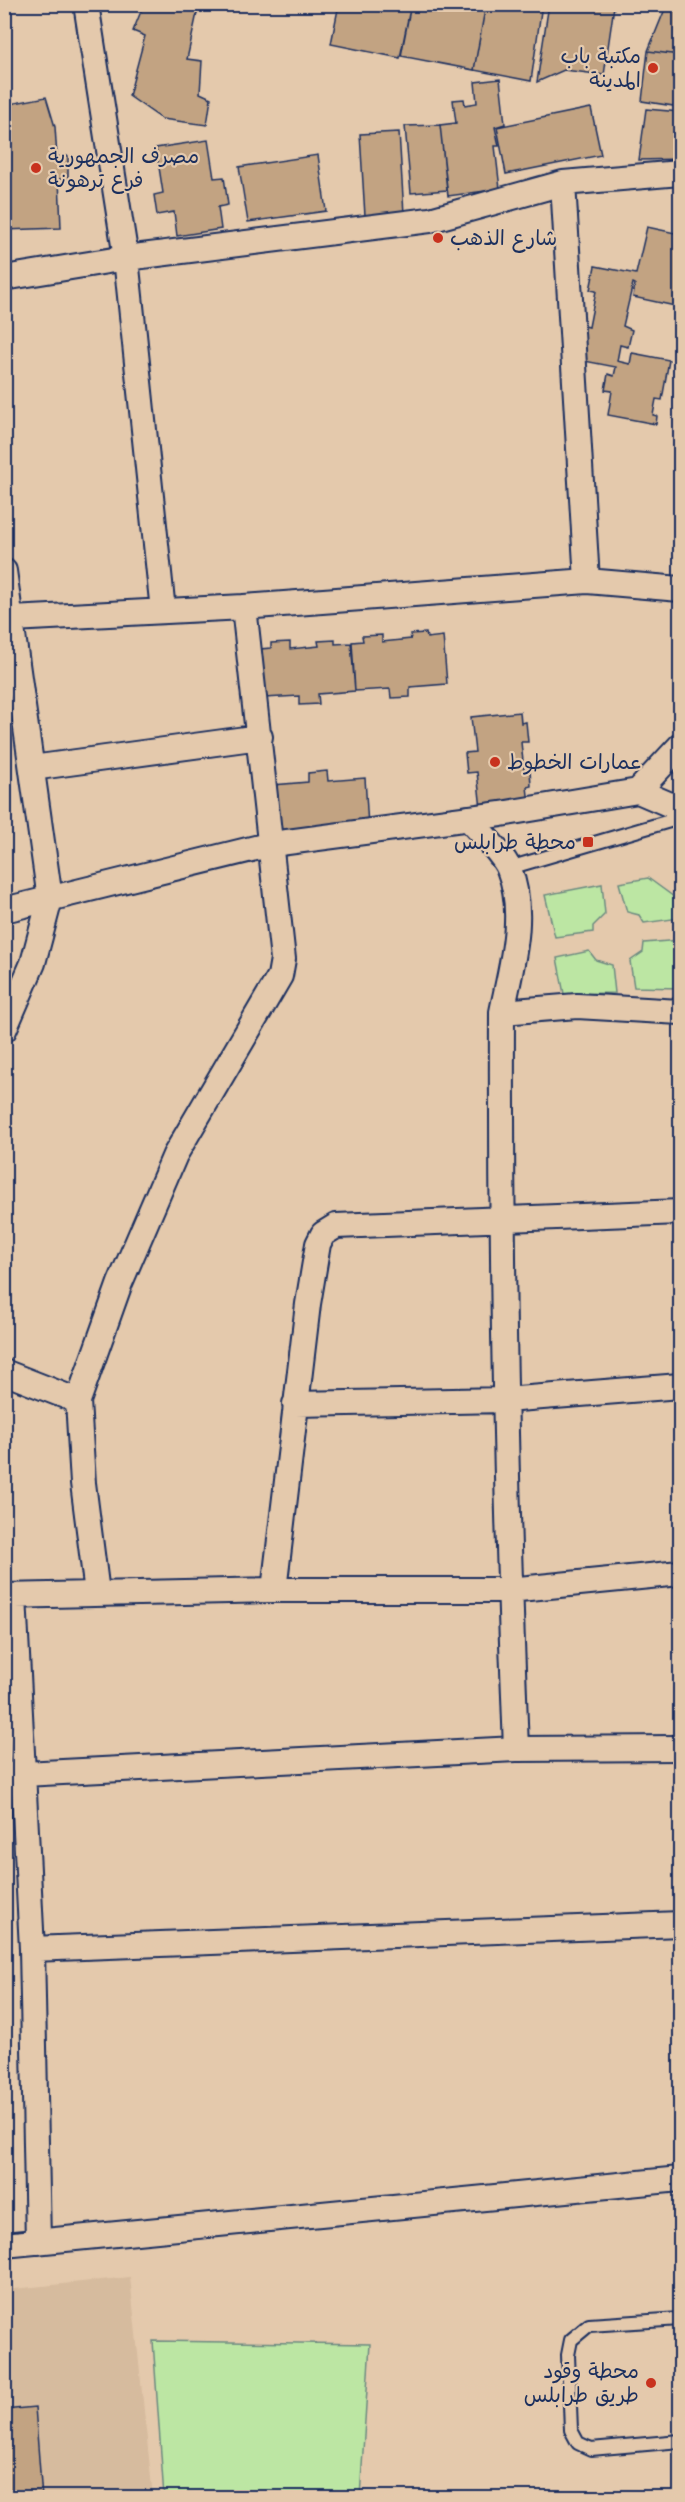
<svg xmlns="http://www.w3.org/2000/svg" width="685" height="2502" font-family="Mali,'Playpen Sans Arabic',sans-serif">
  <rect width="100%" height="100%" fill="#e4c9ac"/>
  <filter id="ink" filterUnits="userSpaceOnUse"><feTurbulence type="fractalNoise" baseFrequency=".0167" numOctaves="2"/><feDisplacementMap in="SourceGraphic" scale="12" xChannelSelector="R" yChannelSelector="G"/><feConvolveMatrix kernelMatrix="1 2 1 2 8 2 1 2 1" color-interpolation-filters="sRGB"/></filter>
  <g filter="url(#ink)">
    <!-- built -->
    <path fill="#d6bb9e" d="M 130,2277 L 153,2497 L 5,2497 L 4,2290 Z"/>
    <!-- green -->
    <path fill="#bce6a3" stroke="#6c8a80" stroke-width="1.5" d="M 648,878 L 674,897 L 680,918 L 644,923 L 639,915 L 627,912 L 619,883 Z
      M 602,884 L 605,914 L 593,926 L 593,932 L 555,937 L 545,895 Z
      M 680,940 L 680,988 L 634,987 L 630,961 L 643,952 L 644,943 Z
      M 589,951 L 596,960 L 612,965 L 615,993 L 564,994 L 557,958 Z
      M 153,2341 L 370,2344 L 360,2497 L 164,2497 Z"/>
    <!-- building -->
    <path fill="#c2a382" stroke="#1b2f5e" stroke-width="1.5" d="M 144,4 L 164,8 L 165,4 L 199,4 L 187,59 L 202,61 L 200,93 L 211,98 L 207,125 L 162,119 L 129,96 L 145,36 L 133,31 Z
      M 339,4 L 411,4 L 400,58 L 331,44 Z
      M 411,4 L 486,4 L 474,70 L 401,56 Z
      M 486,4 L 542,4 L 531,81 L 474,70 Z
      M 549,4 L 614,6 L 604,75 L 564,70 L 537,82 Z
      M 667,4 L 680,4 L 680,55 L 648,51 Z
      M 648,51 L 680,55 L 680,107 L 642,101 Z
      M 500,79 L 505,124 L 495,127 L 499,146 L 495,146 L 500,189 L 448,196 L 440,125 L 456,123 L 453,100 L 464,99 L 465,105 L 477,103 L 475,82 Z
      M 46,97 L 55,127 L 57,157 L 68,156 L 68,180 L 59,179 L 61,228 L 4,230 L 4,105 Z
      M 591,108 L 601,155 L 506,174 L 497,127 Z
      M 646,109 L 680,112 L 680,159 L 639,160 Z
      M 440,125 L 447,190 L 411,193 L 405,126 Z
      M 399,132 L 404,214 L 365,216 L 360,134 Z
      M 208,140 L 214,178 L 224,177 L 228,205 L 218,207 L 221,229 L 177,236 L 174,212 L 157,215 L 154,195 L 163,193 L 156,148 Z
      M 318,155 L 326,211 L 248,222 L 239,167 Z
      M 647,227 L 680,234 L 680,307 L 633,297 L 635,284 L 633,283 L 623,326 L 632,330 L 628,347 L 620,345 L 617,361 L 630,364 L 632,353 L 669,360 L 662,400 L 656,399 L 653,415 L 657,416 L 656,424 L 608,415 L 612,391 L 605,390 L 608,374 L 614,376 L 616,367 L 574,359 L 580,325 L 589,327 L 596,291 L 590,290 L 595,266 L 636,274 Z
      M 426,633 L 427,638 L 443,636 L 447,684 L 410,687 L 410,697 L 391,698 L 390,689 L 355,691 L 352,642 L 363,641 L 362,636 L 382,635 L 382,642 L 411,639 L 410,634 Z
      M 335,640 L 335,644 L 351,643 L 355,691 L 318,694 L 319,704 L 299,705 L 299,696 L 264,698 L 260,649 L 271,648 L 271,643 L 290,642 L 290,649 L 319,646 L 318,641 Z
      M 520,712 L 521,723 L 526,722 L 528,742 L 521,742 L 524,771 L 530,770 L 531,786 L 527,787 L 529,803 L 481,809 L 477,772 L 467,773 L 465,753 L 475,752 L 471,717 Z
      M 327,771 L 328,781 L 365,778 L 368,826 L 277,835 L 273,785 L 308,782 L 308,773 Z
      M 35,2407 L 42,2498 L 4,2498 L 4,2410 Z"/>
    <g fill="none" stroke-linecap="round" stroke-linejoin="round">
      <!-- lane casing -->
      <g stroke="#1b2f5e" stroke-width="16">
        <path id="lane" d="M 509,868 L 680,818
          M 680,2319 L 589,2325 L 571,2340 L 568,2355 L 571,2430 L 578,2443 L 591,2449 L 680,2441"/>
      </g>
      <!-- street casing -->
      <g stroke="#1b2f5e" stroke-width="28">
        <path id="street" d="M 86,4 L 126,258 L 163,611
          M 563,183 L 587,581
          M 4,278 L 126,258 L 430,220 L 563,183 L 680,173
          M 4,571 L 50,899 L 33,963 L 4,1030
          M 12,619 L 244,607 L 587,581 L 680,589
          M 32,768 L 260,737
          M 638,791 L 680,746
          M 468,818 C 479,831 503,854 509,869 C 527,914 511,967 502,1012
          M 4,910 L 272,844 L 501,814 L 638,791 L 680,809
          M 4,1372 L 78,1401
          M 295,1404 L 505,1400 L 680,1386
          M 274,1590 L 308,1304 L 318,1244 L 323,1234 L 336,1226 L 680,1212
          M 97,1593 L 83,1483 L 78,1401 L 120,1283 L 175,1155 L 280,976 L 283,959 L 244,607
          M 4,1596 L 274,1590 L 509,1590 L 680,1573
          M 14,1596 L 32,1949 L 38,2242
          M 516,1749 C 506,1504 501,1258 502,1012 L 577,1006 L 680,1012
          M 4,1775 L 516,1749 L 680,1748
          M 32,1949 L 680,1924
          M 4,2245 L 680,2179"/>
      </g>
      <!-- lane -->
      <use href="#lane" stroke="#e4c9ac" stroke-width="12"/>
      <!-- street -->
      <use href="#street" stroke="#e4c9ac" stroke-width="24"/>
    </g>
  </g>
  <!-- markers -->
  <g fill="#c8321e" stroke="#e4c9ac" stroke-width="2">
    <circle cx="653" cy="68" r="6"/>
    <circle cx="36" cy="168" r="6"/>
    <circle cx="438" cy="238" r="6"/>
    <circle cx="495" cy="762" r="6"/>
    <rect x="582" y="836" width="12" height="12" rx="3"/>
    <circle cx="651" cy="2383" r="6"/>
  </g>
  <g text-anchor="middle" stroke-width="4.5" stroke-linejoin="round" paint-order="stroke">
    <!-- poi labels -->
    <g font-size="21" fill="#1b2f5e" stroke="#e4c9ac" text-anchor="end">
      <text x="641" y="63">مكتبة باب<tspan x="641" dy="24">المدينة</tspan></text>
      <text x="48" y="163" text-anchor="start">مصرف الجمهورية<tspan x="48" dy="24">فرع ترهونة</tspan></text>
      <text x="450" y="245" text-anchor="start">شارع الذهب</text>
      <text x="507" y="769" text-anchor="start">عمارات الخطوط</text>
      <text x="576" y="849">محطة طرابلس</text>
      <text x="639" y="2378">محطة وقود<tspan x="639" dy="24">طريق طرابلس</tspan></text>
    </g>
  </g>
  <!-- margin -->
  <rect width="685" height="2502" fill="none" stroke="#e4c9ac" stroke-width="24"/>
  <rect x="12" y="12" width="661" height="2478" fill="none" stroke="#1b2f5e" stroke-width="2" filter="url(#ink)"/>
</svg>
